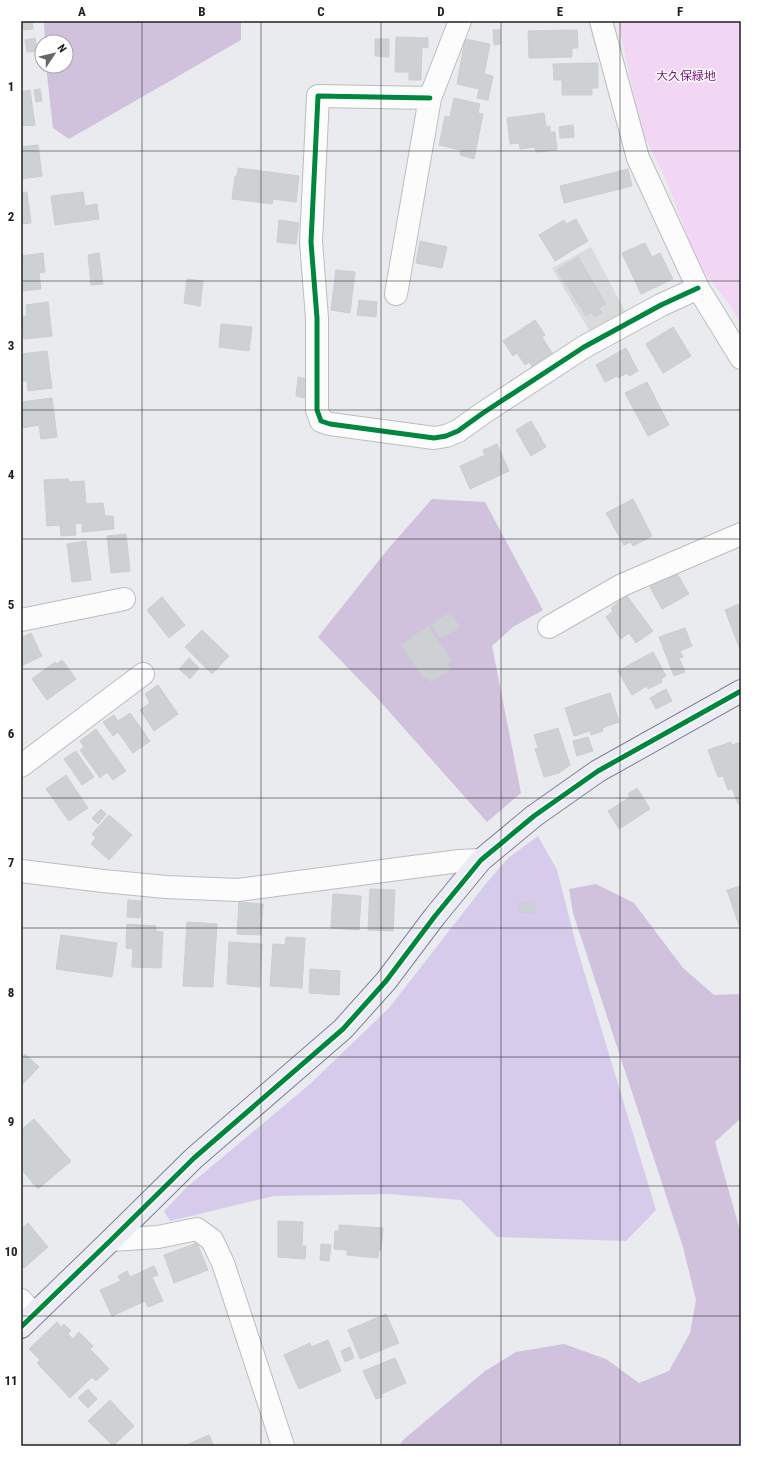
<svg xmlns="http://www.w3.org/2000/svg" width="762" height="1467" font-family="'Roboto Condensed','Noto Sans JP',sans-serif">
  <rect width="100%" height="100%" fill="#e9ebee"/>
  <!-- religious -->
  <path fill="#dadbdc" d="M 591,247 L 627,315 L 592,335 L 552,268 Z"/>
  <!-- grass -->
  <path fill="#d6cbeb" d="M 538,836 L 557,870 L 577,948 L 656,1210 L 626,1241 L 497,1237 L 461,1200 L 389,1194 L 274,1196 L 170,1221 L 164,1211 L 187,1187 L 310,1084 L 389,1008 L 484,886 L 508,858 Z"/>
  <!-- forest -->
  <path fill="#d0c1dc" d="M 44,21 L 241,21 L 241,40 L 69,139 L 53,128 L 46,66 L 66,66 L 66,42 L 45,42 Z
    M 432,499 L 485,502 L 543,610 L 513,627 L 492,646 L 521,793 L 487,822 L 378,699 L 318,637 L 388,549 Z
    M 596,884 L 634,903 L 683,968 L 714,995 L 741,994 L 741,1118 L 715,1142 L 741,1234 L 741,1446 L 399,1446 L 403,1440 L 485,1371 L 516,1352 L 564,1344 L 606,1359 L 639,1383 L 669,1371 L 690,1333 L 696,1300 L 683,1247 L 573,913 L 569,889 Z"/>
  <!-- park -->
  <path fill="#f1d7f4" d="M 618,21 L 741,21 L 741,323 L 727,301 L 698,265 L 666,179 L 642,132 Z"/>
  <!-- building -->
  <path fill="#ced1d3" stroke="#cbced1" d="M 21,21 L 32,21 L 33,29 L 21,30 Z
    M 493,30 L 500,30 L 500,44 L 494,45 Z
    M 577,30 L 578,48 L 572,48 L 572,57 L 529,58 L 528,31 Z
    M 396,37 L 428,38 L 428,48 L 422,47 L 421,80 L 409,80 L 409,72 L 395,72 Z
    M 35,38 L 37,51 L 27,52 L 25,40 Z
    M 375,39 L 389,39 L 389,57 L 375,56 Z
    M 465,39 L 490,44 L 484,74 L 493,76 L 488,100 L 477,98 L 479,89 L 457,84 Z
    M 598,63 L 598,88 L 592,88 L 592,95 L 562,95 L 562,80 L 554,80 L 553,64 Z
    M 40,89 L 42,101 L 36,102 L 34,90 Z
    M 30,90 L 35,125 L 21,126 L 21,92 Z
    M 454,98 L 480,104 L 478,113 L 483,114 L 474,159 L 460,155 L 461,150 L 439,145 L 445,116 L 450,117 Z
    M 544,113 L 546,127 L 550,126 L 550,132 L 555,132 L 557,150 L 536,152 L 535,147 L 520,149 L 519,143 L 510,144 L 507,118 Z
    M 573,125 L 574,137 L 560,138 L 559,127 Z
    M 38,145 L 42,176 L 21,179 L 21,147 Z
    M 238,168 L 299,176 L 296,202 L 273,199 L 272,204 L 232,199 L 235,176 L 237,176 Z
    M 628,169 L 632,186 L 564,203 L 560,186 Z
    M 27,192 L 31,223 L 21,224 L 21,193 Z
    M 83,192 L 85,206 L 97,204 L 99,219 L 55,225 L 51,196 Z
    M 576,219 L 588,241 L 555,261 L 539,235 L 564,220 L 566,224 Z
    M 279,220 L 299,223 L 296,244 L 277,242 Z
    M 420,241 L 447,247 L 442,268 L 416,263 Z
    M 645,243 L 652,257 L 660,253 L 673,279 L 641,294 L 622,253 Z
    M 43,253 L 45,272 L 39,273 L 41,289 L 21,291 L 21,256 Z
    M 99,253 L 103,284 L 91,285 L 88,255 Z
    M 578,257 L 606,304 L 599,308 L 602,313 L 594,317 L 592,312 L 586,316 L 557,270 Z
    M 336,270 L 355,272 L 350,313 L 331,310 Z
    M 187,279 L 203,281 L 200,306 L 184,303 Z
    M 359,300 L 377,302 L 376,317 L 357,315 Z
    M 48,302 L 52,336 L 24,339 L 21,316 L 27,316 L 26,305 Z
    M 535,320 L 545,335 L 542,337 L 554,356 L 534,369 L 529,362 L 525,365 L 517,353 L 513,356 L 503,341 Z
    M 221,324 L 252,327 L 249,351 L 219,347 Z
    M 673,327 L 691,356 L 663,373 L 646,344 Z
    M 626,348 L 638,371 L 629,376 L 627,373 L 618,378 L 617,376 L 605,382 L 596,365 Z
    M 47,351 L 52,388 L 28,391 L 27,381 L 22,381 L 21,354 Z
    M 298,377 L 307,379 L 305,398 L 296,396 Z
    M 647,382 L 669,425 L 648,436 L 625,393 Z
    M 52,398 L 57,437 L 41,439 L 39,425 L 22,428 L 21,402 Z
    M 531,421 L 546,447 L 531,456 L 516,430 Z
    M 497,444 L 509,471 L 470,489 L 460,466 L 485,455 L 483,450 Z
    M 68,479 L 69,482 L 84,481 L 86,504 L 103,503 L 105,516 L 113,516 L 114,529 L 82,532 L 82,523 L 75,524 L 76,535 L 61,536 L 60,525 L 47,526 L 44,480 Z
    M 633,499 L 652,536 L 633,546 L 631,542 L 624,545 L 606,513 Z
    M 126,534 L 130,571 L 111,573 L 107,536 Z
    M 86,541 L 91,580 L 72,582 L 67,544 Z
    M 676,572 L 689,594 L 662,609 L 650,587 Z
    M 627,596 L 653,631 L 636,643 L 629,633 L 621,639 L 606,617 L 613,611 L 611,608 Z
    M 162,597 L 185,625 L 169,638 L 147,610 Z
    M 741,603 L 741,652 L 725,610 Z
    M 450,612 L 460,627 L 441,639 L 431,625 Z
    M 428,626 L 451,660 L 447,663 L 451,669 L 431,682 L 427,677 L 424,679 L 401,645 Z
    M 685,628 L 692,646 L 680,651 L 683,657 L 679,658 L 685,672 L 674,676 L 659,637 Z
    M 202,630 L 229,656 L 212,674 L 185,647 Z
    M 31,633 L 42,656 L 21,666 L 21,638 Z
    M 653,652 L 666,676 L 661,679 L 662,682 L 648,689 L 647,686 L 632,695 L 618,671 Z
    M 189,658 L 199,668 L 190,679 L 179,669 Z
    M 62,660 L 76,679 L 47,700 L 32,679 L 55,662 L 57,664 Z
    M 158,685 L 178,714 L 154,731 L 140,710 L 150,703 L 145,694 Z
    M 666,689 L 672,701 L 656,709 L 650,698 Z
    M 610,693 L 619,722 L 602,728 L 603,731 L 591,735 L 590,731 L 574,736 L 565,708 Z
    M 130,713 L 150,741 L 133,753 L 118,732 L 113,736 L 103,722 L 114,715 L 118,721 Z
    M 558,728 L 570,765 L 559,773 L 544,777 L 535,749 L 538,748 L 534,735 Z
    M 96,729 L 126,771 L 113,780 L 107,772 L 100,778 L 80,750 L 84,747 L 80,741 Z
    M 588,737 L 593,751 L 577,756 L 573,741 Z
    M 731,742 L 732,745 L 741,742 L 741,803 L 738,804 L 732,788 L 728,790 L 723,776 L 718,777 L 708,750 Z
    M 76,751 L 94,777 L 82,785 L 64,759 Z
    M 66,775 L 88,808 L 69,821 L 46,789 Z
    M 637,788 L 650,809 L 619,829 L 608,811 L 630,797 L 628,794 Z
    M 101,809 L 106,814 L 98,824 L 92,818 Z
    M 109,815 L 132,835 L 109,860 L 91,844 L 96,838 L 92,834 Z
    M 741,886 L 741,931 L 727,890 Z
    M 370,889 L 395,890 L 393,931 L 368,930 Z
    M 333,894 L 361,896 L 359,930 L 331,928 Z
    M 128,900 L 141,901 L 140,918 L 127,917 Z
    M 239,902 L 263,904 L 261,935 L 237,934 Z
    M 519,903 L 534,903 L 534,913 L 519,912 Z
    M 187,922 L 217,924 L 213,987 L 183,986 Z
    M 127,924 L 156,926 L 156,931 L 163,932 L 161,968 L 132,967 L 133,949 L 126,948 Z
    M 61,935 L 117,943 L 112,977 L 56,969 Z
    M 286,937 L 305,938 L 302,988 L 270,986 L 273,944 L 285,945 Z
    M 229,942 L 262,944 L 260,987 L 227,984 Z
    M 310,969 L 340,971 L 339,995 L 309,993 Z
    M 25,1054 L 39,1067 L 21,1086 L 21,1058 Z
    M 34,1119 L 71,1161 L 38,1189 L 21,1169 L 21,1130 Z
    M 278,1221 L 303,1222 L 302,1246 L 306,1246 L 305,1259 L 278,1257 Z
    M 28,1223 L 48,1247 L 24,1268 L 21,1265 L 21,1229 Z
    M 339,1225 L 383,1228 L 381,1250 L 379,1250 L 378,1258 L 347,1255 L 347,1250 L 334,1249 L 335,1231 L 339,1231 Z
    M 197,1243 L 208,1270 L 174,1283 L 164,1255 Z
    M 321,1244 L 331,1245 L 329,1261 L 320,1260 Z
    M 154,1266 L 158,1275 L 152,1277 L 163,1301 L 148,1307 L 145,1301 L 112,1316 L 100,1290 L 121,1281 L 118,1276 L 127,1271 L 130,1277 Z
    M 386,1314 L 399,1343 L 360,1359 L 348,1330 Z
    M 57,1322 L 61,1327 L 64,1324 L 71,1331 L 68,1334 L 73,1339 L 79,1332 L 93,1346 L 90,1349 L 109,1369 L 96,1381 L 92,1377 L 70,1398 L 37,1363 L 40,1360 L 29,1349 Z
    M 328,1340 L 341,1371 L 299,1389 L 284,1355 L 310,1343 L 311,1347 Z
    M 350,1347 L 354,1358 L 345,1362 L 341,1351 Z
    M 395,1358 L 406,1383 L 381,1394 L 382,1397 L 376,1399 L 363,1371 Z
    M 88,1389 L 97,1399 L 88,1408 L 78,1398 Z
    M 110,1400 L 134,1426 L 113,1446 L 88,1421 Z
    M 209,1435 L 214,1446 L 184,1446 Z"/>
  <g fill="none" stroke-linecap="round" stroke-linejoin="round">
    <!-- street casing -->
    <g stroke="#bcbdbe" stroke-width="24">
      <path id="street" d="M 601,21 L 638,158 L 698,288 L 741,358
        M 430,98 L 318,96 L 311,242 L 317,318 L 317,410 L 321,421 L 330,424 L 434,438 L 446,436 L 458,431 L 483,413 L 584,347 L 661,305 L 698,288
        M 396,294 L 430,98 L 460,21
        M 21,620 L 124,599
        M 549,627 L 622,585 L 741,534
        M 21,766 L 143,674
        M 21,871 L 103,881 L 166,887 L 238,890 L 459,861 L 481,860
        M 111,1240 L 158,1237 L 197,1229 L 212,1240 L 223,1263 L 283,1446
        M 21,1300 L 33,1314"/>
    </g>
    <!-- secondary casing -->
    <g stroke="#828298" stroke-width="24">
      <path id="secondary" d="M 21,1327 L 111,1240 L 194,1158 L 343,1029 L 386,981 L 435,916 L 481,860 L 534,816 L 598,771 L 741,691"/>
    </g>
    <!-- street -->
    <use href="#street" stroke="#fcfcfc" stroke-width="22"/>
    <!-- secondary -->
    <use href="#secondary" stroke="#ecedf4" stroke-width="22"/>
    <!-- cycleway casing -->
    <g stroke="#fff" stroke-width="8">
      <path id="cycleway" d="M 430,98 L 318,96 L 311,242 L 317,318 L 317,410 L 321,421 L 330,424 L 434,438 L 446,436 L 458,431 L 483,413 L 584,347 L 661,305 L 698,288
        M 21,1327 L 111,1240 L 194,1158 L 343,1029 L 386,981 L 435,916 L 481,860 L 534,816 L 598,771 L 741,691"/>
    </g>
    <!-- cycleway -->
    <use href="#cycleway" stroke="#00873e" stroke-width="5"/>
  </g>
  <!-- grid -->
  <path fill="none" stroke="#202020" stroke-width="1" stroke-opacity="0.55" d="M 142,21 L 142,1446M 261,21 L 261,1446M 381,21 L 381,1446M 501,21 L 501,1446M 620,21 L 620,1446M 21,151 L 741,151M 21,281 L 741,281M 21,410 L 741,410M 21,539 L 741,539M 21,669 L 741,669M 21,798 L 741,798M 21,928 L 741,928M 21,1057 L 741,1057M 21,1186 L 741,1186M 21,1316 L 741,1316"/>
  <g text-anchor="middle" stroke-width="3" stroke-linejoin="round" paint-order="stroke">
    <!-- park labels -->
    <g font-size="12" fill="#7b107d" stroke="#fff">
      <text x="686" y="80">大久保緑地</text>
    </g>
  </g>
  <!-- border -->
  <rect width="762" height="1467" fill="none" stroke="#ffffff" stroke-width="44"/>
  <!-- north arrow -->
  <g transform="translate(54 54) rotate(55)"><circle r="19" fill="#ffffff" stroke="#a6a6a6"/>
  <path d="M0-3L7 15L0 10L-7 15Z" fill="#666768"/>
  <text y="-6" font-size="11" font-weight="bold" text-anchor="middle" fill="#202020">N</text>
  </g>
  <rect x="22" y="22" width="718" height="1423" fill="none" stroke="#202020" stroke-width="1.5"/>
  <g font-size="13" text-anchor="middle" font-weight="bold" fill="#202020">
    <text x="82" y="16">A</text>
    <text x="202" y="16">B</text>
    <text x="321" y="16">C</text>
    <text x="441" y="16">D</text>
    <text x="560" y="16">E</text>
    <text x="680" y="16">F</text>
    <text x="11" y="91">1</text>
    <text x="11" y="221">2</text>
    <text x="11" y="350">3</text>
    <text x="11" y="479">4</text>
    <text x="11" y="609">5</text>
    <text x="11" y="738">6</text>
    <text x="11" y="867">7</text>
    <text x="11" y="997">8</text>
    <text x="11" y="1126">9</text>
    <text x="11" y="1256">10</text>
    <text x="11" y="1385">11</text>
  </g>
</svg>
